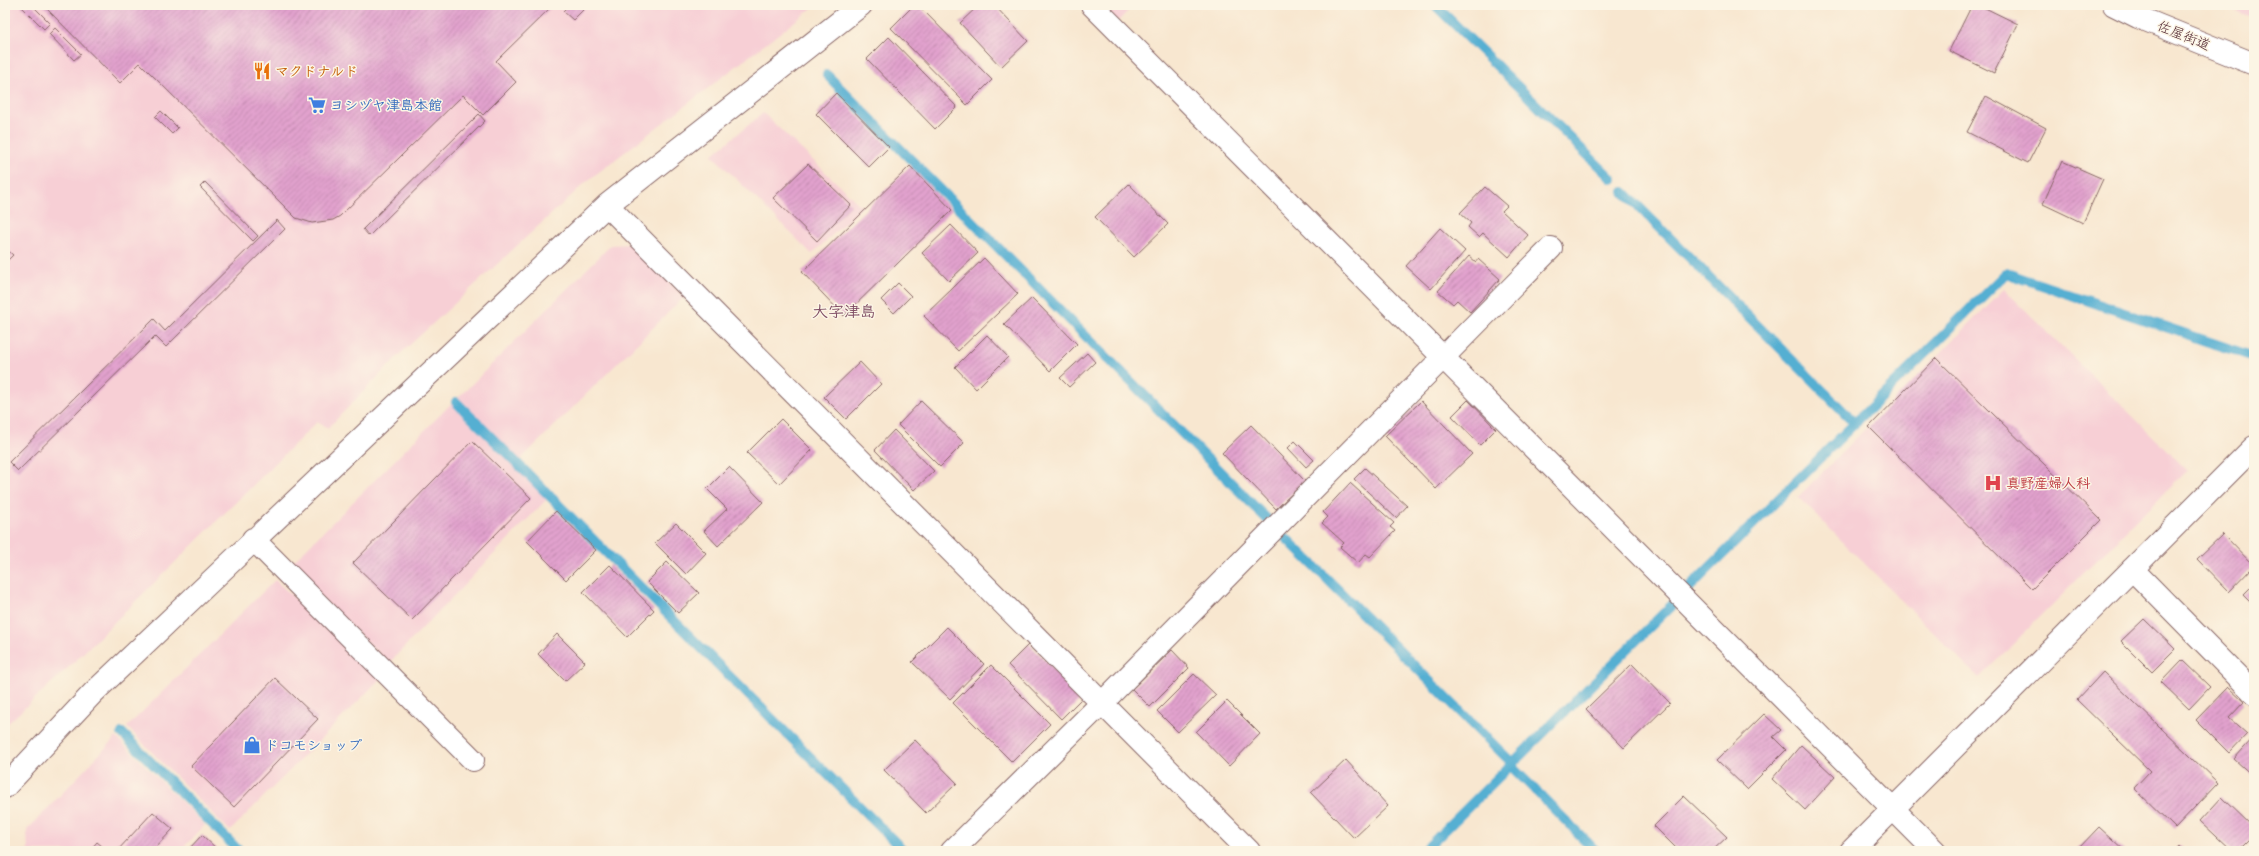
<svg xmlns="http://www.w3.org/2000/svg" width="2259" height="856" font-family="Caveat,'Klee One',sans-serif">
  <defs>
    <pattern id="building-hatch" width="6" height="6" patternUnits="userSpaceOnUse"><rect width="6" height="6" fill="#e2a2ce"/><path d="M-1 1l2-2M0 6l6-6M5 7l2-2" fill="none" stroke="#b983a7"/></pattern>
  </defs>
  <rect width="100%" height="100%" fill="#fcf5e5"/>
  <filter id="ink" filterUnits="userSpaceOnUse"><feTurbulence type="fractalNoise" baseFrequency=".025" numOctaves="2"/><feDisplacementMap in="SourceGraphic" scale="8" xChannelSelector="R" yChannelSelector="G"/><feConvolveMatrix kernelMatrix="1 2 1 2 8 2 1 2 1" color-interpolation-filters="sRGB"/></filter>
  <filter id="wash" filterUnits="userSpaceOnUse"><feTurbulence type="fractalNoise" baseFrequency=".012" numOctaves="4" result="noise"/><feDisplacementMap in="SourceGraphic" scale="16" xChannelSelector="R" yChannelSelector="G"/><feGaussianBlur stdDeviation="0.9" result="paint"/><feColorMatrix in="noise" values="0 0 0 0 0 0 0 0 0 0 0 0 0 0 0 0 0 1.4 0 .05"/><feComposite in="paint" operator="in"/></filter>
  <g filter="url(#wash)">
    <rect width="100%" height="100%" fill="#f8e7d0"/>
    <!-- built -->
    <path fill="#f7cfd5" d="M 5,5 L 816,5 L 586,182 L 399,355 L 328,428 L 317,422 L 72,664 L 5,726 Z
      M 1102,5 L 1134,5 L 1118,21 Z
      M 2219,5 L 2254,5 L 2254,18 Z
      M 763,113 L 862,207 L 812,254 L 712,155 Z
      M 630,244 L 684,297 L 520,460 L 457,399 L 611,245 Z
      M 2004,289 L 2187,470 L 1979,678 L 1798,497 Z
      M 451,404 L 547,499 L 389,663 L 289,566 Z
      M 275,580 L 381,678 L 230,831 L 127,727 Z
      M 116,737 L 205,825 L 180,851 L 28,851 L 27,830 Z"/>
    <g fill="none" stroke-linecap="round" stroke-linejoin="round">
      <!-- stream -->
      <path stroke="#54afd2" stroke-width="10" d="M 1435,5 L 1612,179
        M 827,75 L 1269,521
        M 1624,192 L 1855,423
        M 456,402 L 904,851
        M 1284,536 L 1512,763
        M 1687,590 L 2006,273 L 2254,357
        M 122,733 L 239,851
        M 1510,765 L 1596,851
        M 1424,851 L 1673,604"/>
    </g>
    <g id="blocks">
      <!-- building -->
      <path fill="url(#building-hatch)" d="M 20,5 L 32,5 L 50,23 L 44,29 Z
        M 43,5 L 553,5 L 496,61 L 516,82 L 483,115 L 463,95 L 340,216 L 333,220 L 312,223 L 296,218 L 140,63 L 120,83 Z
        M 569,5 L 588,5 L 573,20 L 563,11 Z
        M 914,5 L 918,5 L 992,80 L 967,105 L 891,28 Z
        M 979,5 L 994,5 L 1028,41 L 1001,67 L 960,23 Z
        M 1972,5 L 1979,5 L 2018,24 L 1994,73 L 1949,51 Z
        M 55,28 L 81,54 L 74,60 L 49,34 Z
        M 889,37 L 957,107 L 935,129 L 867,59 Z
        M 836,93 L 889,147 L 869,167 L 816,114 Z
        M 1986,96 L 2046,128 L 2028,163 L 1967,132 Z
        M 161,111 L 178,128 L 172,134 L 155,117 Z
        M 479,114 L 485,121 L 369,236 L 363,229 Z
        M 2062,161 L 2103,179 L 2083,223 L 2043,204 Z
        M 808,164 L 851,205 L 817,241 L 773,198 Z
        M 910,166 L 952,210 L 844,316 L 802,272 Z
        M 205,182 L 258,236 L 253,241 L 200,187 Z
        M 1129,184 L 1168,224 L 1134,257 L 1095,217 Z
        M 1485,187 L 1507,206 L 1502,211 L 1528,235 L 1509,257 L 1483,233 L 1479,237 L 1468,227 L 1471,223 L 1460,213 Z
        M 277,220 L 285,229 L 166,347 L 155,336 L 18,471 L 9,462 L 154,319 L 165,331 Z
        M 951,225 L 978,253 L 949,281 L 922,253 Z
        M 1440,228 L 1465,251 L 1431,289 L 1406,266 Z
        M 5,248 L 13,255 L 5,263 Z
        M 1469,256 L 1476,262 L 1478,259 L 1500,279 L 1470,312 L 1457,300 L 1453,304 L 1438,291 Z
        M 984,258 L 1018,294 L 958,351 L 924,316 Z
        M 898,283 L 911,296 L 894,313 L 881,300 Z
        M 1032,298 L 1077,344 L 1050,371 L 1004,324 Z
        M 987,335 L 1008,357 L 976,389 L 955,367 Z
        M 1087,353 L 1095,362 L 1069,387 L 1060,378 Z
        M 1936,358 L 2101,520 L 2032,589 L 1869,427 Z
        M 860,362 L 881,384 L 846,419 L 824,397 Z
        M 1468,400 L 1496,429 L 1480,445 L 1452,416 Z
        M 921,401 L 964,443 L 940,467 L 898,425 Z
        M 1421,401 L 1472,454 L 1436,489 L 1385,436 Z
        M 781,419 L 812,450 L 779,484 L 747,453 Z
        M 1251,425 L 1305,481 L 1276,509 L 1222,453 Z
        M 894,430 L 934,471 L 914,490 L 875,450 Z
        M 472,441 L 531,498 L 412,620 L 353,563 Z
        M 1295,441 L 1314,460 L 1306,467 L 1288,448 Z
        M 729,467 L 763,502 L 718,546 L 704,531 L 727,509 L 707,489 Z
        M 1365,468 L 1407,506 L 1396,518 L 1354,479 Z
        M 1350,483 L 1394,523 L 1390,527 L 1395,531 L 1370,557 L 1366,554 L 1358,563 L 1340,547 L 1344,543 L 1322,523 L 1328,517 L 1323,512 Z
        M 556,511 L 596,550 L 566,580 L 527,541 Z
        M 676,523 L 706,553 L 686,574 L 655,543 Z
        M 2223,534 L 2254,566 L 2229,592 L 2197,559 Z
        M 667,562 L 699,593 L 678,613 L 647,582 Z
        M 610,565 L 654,610 L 627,637 L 583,592 Z
        M 2254,584 L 2254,606 L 2243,595 Z
        M 2144,619 L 2175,649 L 2152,672 L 2121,641 Z
        M 947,627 L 984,664 L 950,699 L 912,662 Z
        M 557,634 L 585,662 L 565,681 L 538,654 Z
        M 1029,644 L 1083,697 L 1061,719 L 1008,665 Z
        M 1172,650 L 1189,668 L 1150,707 L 1132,689 Z
        M 2182,660 L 2210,687 L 2189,709 L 2161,682 Z
        M 1632,664 L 1670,703 L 1624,748 L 1586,709 Z
        M 991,665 L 1050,724 L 1012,762 L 953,703 Z
        M 2103,672 L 2218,783 L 2175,828 L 2134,788 L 2150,771 L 2077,700 Z
        M 1194,674 L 1216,695 L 1178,732 L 1157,711 Z
        M 275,678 L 318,719 L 234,807 L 191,766 Z
        M 2228,687 L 2244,702 L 2229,718 L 2247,734 L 2229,753 L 2196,720 Z
        M 1227,701 L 1260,734 L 1229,766 L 1196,732 Z
        M 1764,714 L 1781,730 L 1773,737 L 1786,750 L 1747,789 L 1717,760 Z
        M 2254,737 L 2254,777 L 2234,759 Z
        M 915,740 L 957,783 L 926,813 L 884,770 Z
        M 1801,745 L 1835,777 L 1805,810 L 1772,779 Z
        M 1346,760 L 1388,806 L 1354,838 L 1311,793 Z
        M 1684,796 L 1727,837 L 1712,851 L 1679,851 L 1654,826 Z
        M 2222,797 L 2254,828 L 2254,835 L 2238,851 L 2232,851 L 2200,821 Z
        M 153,812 L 173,829 L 152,851 L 117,851 Z
        M 2099,827 L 2125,851 L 2076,851 Z
        M 202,835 L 219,851 L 187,851 Z
        M 97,842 L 108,851 L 89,851 Z
        M 2180,846 L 2185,851 L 2175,851 Z"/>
    </g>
  </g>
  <g filter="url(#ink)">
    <use href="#blocks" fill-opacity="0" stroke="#876565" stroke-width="1"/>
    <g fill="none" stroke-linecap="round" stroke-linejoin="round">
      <!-- minor casing -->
      <g stroke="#876565" stroke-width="24">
        <path id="minor" d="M 1092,5 L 1935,851
          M 2114,5 L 2138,17 L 2254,64
          M 607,205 L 1249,851
          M 253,539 L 473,760
          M 2132,569 L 2254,693
          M 5,787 L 93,693 L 607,205 L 861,5
          M 952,851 L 1103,702 L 1551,248
          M 1851,851 L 2254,447"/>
      </g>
      <!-- minor -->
      <use href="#minor" stroke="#fff" stroke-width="22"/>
    </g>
  </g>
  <!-- icons -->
  <defs>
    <g id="restaurant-bare" transform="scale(1.38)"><path d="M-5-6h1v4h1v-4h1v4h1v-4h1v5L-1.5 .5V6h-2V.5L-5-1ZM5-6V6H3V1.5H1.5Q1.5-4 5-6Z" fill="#e8710a" stroke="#fcf5e5" stroke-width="2.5" paint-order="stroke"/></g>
    <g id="supermarket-bare" transform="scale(1.38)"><path d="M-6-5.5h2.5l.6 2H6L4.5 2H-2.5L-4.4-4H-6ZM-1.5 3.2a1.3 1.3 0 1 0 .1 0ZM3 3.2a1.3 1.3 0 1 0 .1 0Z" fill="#3f7fe0" stroke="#fcf5e5" stroke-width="2.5" paint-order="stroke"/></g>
    <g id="hospital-bare" transform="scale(1.38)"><path d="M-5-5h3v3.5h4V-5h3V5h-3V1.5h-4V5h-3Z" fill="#e0444e" stroke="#fcf5e5" stroke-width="2.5" paint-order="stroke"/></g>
    <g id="shop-bare" transform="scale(1.38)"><path d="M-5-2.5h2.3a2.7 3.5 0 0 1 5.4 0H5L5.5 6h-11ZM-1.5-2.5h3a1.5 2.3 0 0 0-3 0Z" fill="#3f7fe0" stroke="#fcf5e5" stroke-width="2.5" paint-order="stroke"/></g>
  </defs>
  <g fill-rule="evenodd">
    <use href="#restaurant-bare" x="262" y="71"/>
    <use href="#supermarket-bare" x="317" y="105"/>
    <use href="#hospital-bare" x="1993" y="483"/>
    <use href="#shop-bare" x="252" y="745"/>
  </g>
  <g text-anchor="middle" stroke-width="3" stroke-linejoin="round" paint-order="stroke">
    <!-- street labels -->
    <g font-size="14" fill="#4a1f2b" stroke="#fcf5e5">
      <text transform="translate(2184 35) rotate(22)" y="5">佐屋街道</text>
    </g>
    <!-- food labels -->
    <g font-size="14" font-weight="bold" fill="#c56008" stroke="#fcf5e5" text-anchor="start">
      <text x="275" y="76">マクドナルド</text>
    </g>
    <!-- shop labels -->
    <g font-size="14" font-weight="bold" fill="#366cbe" stroke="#fcf5e5" text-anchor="start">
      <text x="330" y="110">ヨシヅヤ津島本館</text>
      <text x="265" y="750">ドコモショップ</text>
    </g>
    <!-- health labels -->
    <g font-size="14" font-weight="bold" fill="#be3a42" stroke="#fcf5e5" text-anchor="start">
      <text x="2006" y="488">真野産婦人科</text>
    </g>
    <!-- quarter labels -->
    <g font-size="16" font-weight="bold" fill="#7f4d64" stroke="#fcf5e5">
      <text x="844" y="317">大字津島</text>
    </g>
  </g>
  <!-- margin -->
  <rect width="2259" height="856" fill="none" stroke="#fcf5e5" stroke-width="20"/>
</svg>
